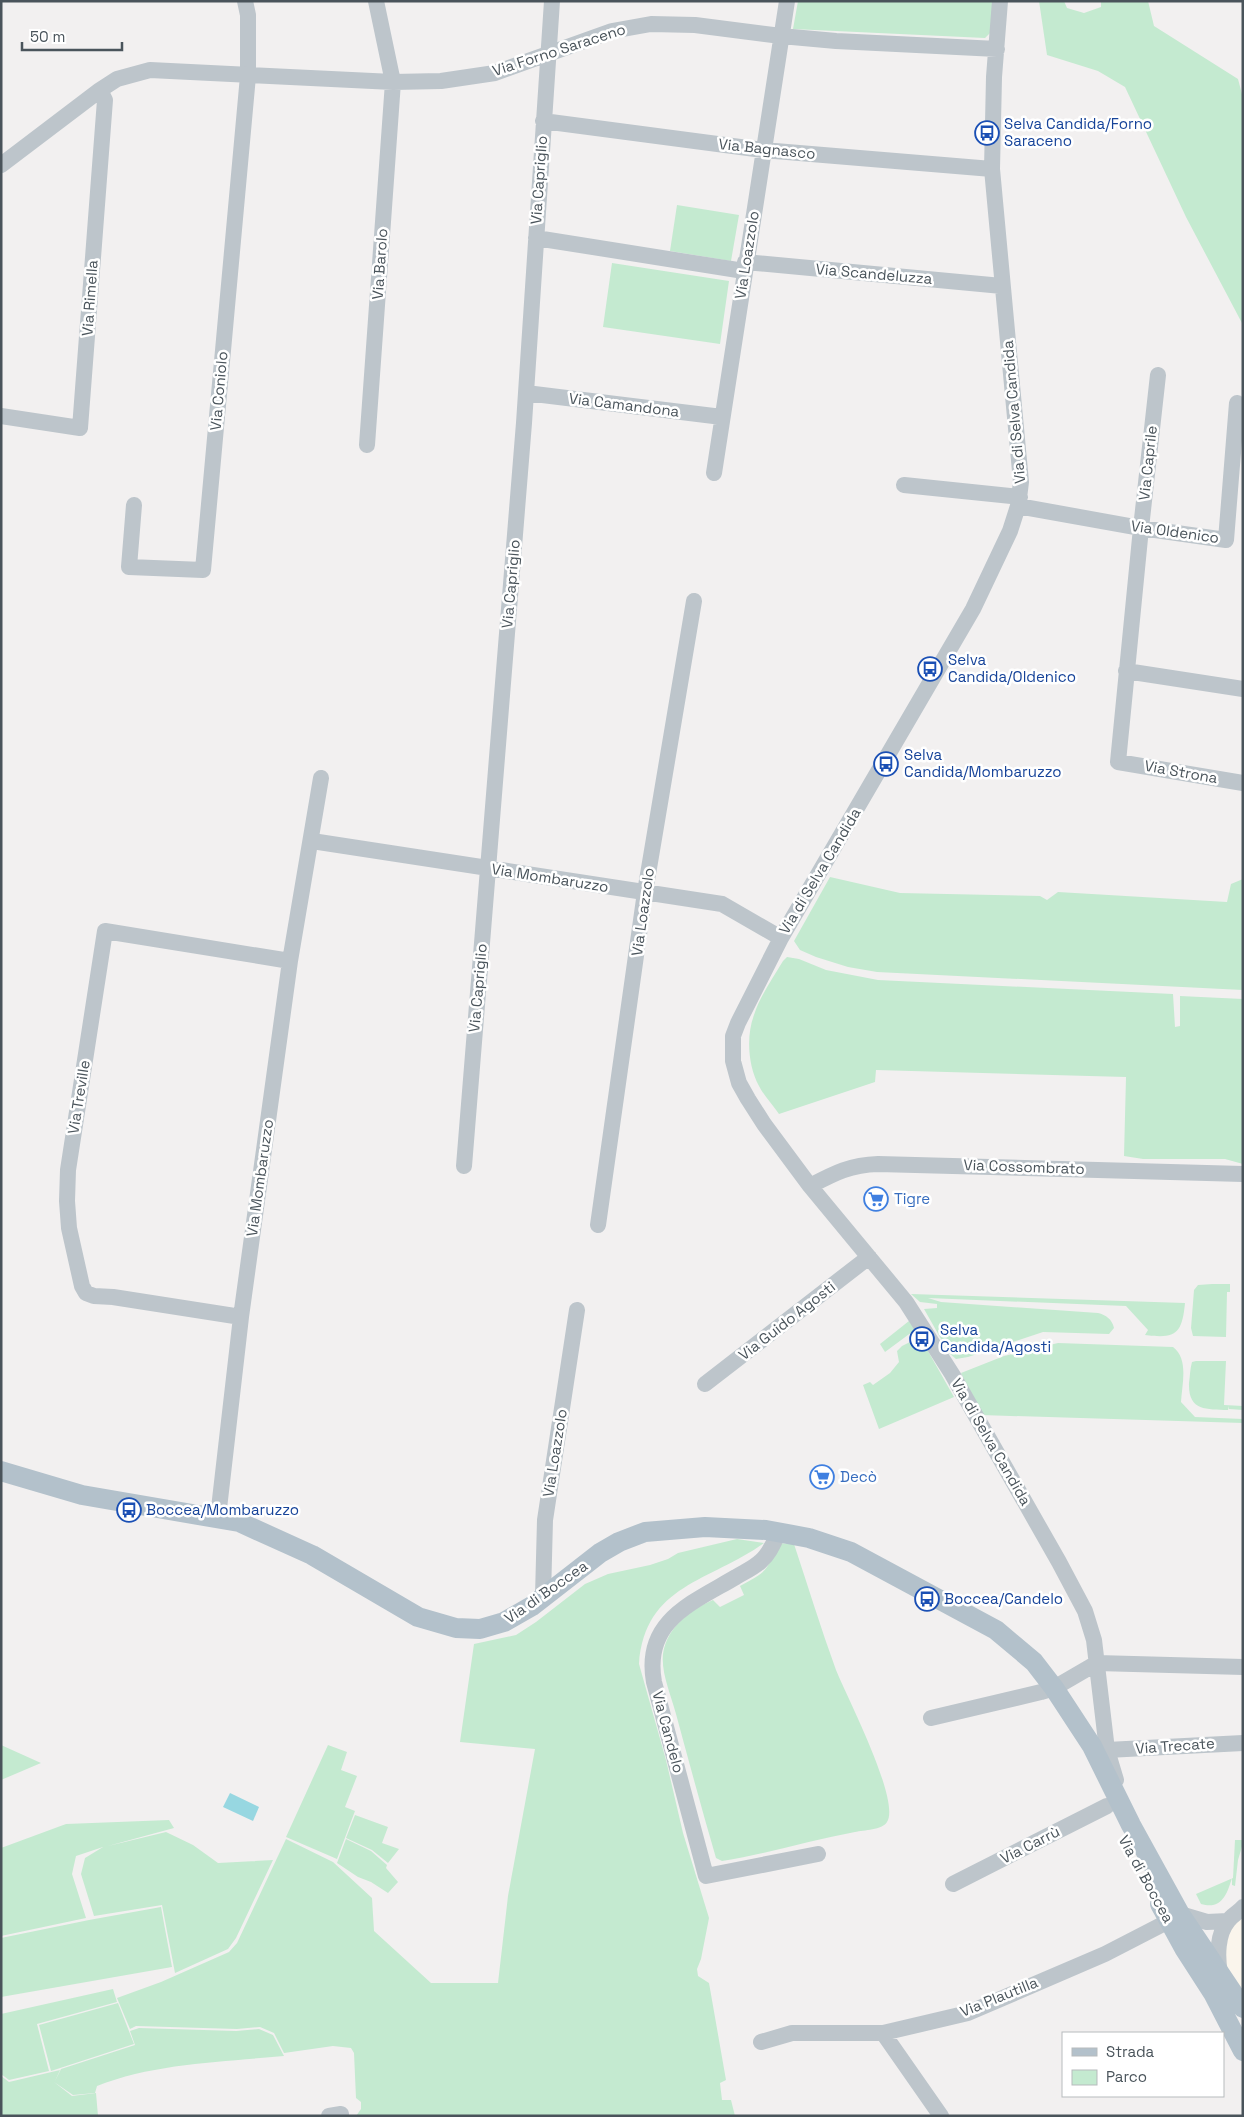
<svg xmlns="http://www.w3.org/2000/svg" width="1244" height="2117" font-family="'Space Grotesk',sans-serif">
  <rect width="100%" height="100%" fill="#f2f0f0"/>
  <!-- commercial -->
  <path fill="#faf5ec" d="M 1243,1912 L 1243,1995 L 1225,1969 L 1222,1948 L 1232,1922 Z"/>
  <!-- green -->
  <path fill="#c4ead0" d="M 798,1 L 993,1 L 992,31 L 985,38 L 793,29 Z
    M 1039,1 L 1064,1 L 1067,8 L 1084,13 L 1101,7 L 1101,1 L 1148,1 L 1154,26 L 1238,79 L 1243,98 L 1243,325 L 1186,217 L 1125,87 L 1098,71 L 1047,55 Z
    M 677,205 L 739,215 L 731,261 L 670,251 Z
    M 612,263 L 729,281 L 720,344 L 603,327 Z
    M 830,877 L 900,893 L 1040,896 L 1047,900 L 1058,892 L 1227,902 L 1231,884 L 1243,879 L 1243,990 L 877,972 L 848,967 L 816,957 L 800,950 L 794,941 Z
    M 787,957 L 799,959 L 826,970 L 878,980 L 1173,994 L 1175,1027 L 1180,1026 L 1180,996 L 1243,999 L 1243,1164 L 1225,1159 L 1143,1159 L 1124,1156 L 1126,1077 L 876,1070 L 875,1082 L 779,1114 C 773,1105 764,1096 759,1086 C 748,1066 746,1036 754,1015 C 760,996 773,978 783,961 Z
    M 1212,1284 L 1230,1284 L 1230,1292 L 1227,1292 L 1226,1337 L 1193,1336 L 1191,1328 L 1194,1290 L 1198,1285 Z
    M 911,1294 L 1185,1303 C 1182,1334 1176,1339 1145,1335 L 1148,1330 L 1126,1306 L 928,1298 L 941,1302 L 1098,1313 C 1106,1315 1112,1319 1114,1328 L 1109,1334 L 1043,1332 L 968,1357 L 956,1359 L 949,1353 L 924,1309 L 937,1308 L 937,1304 L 920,1302 Z
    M 909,1321 L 915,1329 L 912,1332 L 885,1352 L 880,1344 Z
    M 920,1337 L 954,1397 L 879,1429 L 863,1385 L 870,1382 L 873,1385 L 890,1373 L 899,1362 L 897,1351 L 902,1346 Z
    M 1058,1343 L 1173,1347 C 1189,1359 1182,1384 1181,1402 L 1195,1417 L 1243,1419 L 1243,1423 L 981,1415 L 961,1373 L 1004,1356 Z
    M 1196,1361 L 1226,1361 L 1224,1405 L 1243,1406 L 1243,1410 L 1229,1409 L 1229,1406 L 1228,1410 C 1206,1409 1188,1411 1189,1383 C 1190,1376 1190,1369 1192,1362 Z
    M 737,1539 L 764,1543 C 710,1582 645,1584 639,1664 L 666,1760 L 683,1833 L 709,1918 L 701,1959 L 697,1969 L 698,1976 L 709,1983 L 726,2080 L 720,2083 L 722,2100 L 731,2100 L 735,2116 L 356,2116 L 361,2109 L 361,2102 L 356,2098 L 354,2053 L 351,2048 L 333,2046 L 284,2053 L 274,2033 L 260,2027 L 237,2029 L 136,2026 L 130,2029 L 117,1998 L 161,1982 L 229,1952 L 237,1943 L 286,1839 L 333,1862 L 372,1898 L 374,1931 L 431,1983 L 498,1983 L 508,1896 L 535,1749 L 460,1742 L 474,1644 L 516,1635 L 536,1622 L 585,1584 L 608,1574 L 650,1565 L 668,1559 L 678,1553 Z
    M 775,1543 L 794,1544 C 808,1586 821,1629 836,1670 C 846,1695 901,1801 887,1822 C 882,1830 864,1830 855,1832 C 811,1840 767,1854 722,1861 L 716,1858 C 702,1810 689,1762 676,1714 C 671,1695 661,1673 663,1654 C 667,1627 690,1610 713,1600 L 720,1607 L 744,1595 L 740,1586 C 764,1573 770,1571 775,1543 Z
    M 1,1745 L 41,1763 L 1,1780 Z
    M 328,1745 L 347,1752 L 341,1770 L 357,1776 L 345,1807 L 355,1811 L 337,1859 L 286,1837 Z
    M 355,1815 L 388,1827 L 382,1843 L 399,1849 L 388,1863 L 372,1850 L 346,1838 Z
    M 169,1820 L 174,1828 L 108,1846 L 166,1832 L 193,1845 L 218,1863 L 273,1860 L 236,1938 L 228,1949 L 175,1973 L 162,1905 L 94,1916 L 81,1874 L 85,1858 L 103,1847 L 76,1856 L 72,1874 L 86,1918 L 1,1936 L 1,1848 L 66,1824 Z
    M 346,1839 L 371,1851 L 387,1865 L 386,1868 L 398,1882 L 388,1893 L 371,1882 L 358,1877 L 337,1863 Z
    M 1235,1840 L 1243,1840 L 1243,1843 L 1238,1860 L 1235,1886 L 1232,1885 L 1232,1878 C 1227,1894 1222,1910 1201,1904 L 1196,1894 L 1233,1878 Z
    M 161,1907 L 172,1967 L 1,1997 L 1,1938 L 89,1920 Z
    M 113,1989 L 117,2002 L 37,2024 L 49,2071 L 9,2080 L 1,2074 L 1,2014 Z
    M 118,2003 L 134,2044 L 51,2071 L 39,2025 Z
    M 139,2028 L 236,2031 L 259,2029 L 273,2035 L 284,2056 C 222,2062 155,2063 97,2086 L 95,2093 L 73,2095 L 54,2082 L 72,2096 L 96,2093 L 98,2116 L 1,2116 L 1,2076 L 9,2082 L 60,2070 L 55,2081 L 61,2069 L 135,2045 L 130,2031 Z"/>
  <!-- water -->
  <path fill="#97d7e1" d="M 230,1793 L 259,1807 L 253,1821 L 223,1807 Z"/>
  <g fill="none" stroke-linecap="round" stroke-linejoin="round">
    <!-- minor -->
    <path stroke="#bdc5cb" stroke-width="16" d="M 1000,1 L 994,77 L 992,169 L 1021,482 L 1018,506 L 1010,531 L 973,609 L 781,938 L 738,1023 L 733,1036 L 733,1061 L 739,1083 L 748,1099 L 764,1124 L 810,1186 L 906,1302 L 952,1374 L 1059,1562 L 1085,1611 L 1094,1640 L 1107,1750 L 1116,1780
      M 543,121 L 763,150 L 992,169
      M 1,165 L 100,90 L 117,79 L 150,70 L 393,82 L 441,81 L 495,73 L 612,31 L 651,24 L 695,25 L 781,36 L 836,41 L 997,49
      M 536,238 L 744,271
      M 745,262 L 1002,286
      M 1158,375 L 1141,528 L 1118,762 L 1243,783
      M 526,393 L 722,417
      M 1,416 L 80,428 L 105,100 L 100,90
      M 367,445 L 393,82 L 376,1
      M 714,473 L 787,1
      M 904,485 L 1020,497
      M 134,505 L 129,567 L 203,570 L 248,76 L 248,15 L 245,1
      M 1018,506 L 1141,528 L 1226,540 L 1237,403
      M 1126,671 L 1243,689
      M 312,841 L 722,904 L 781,938
      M 464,1166 L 524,423 L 552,1
      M 810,1186 C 835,1173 850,1165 878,1164 L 1243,1174
      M 598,1225 L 645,892 L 694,601
      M 241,1317 L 113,1297 L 94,1296 L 86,1293 L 82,1286 L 69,1228 L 67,1201 L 68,1170 L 105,931 L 290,961
      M 705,1384 L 869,1257
      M 218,1517 L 241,1317 L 290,961 L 321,778
      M 779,1532 C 774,1542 770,1553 761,1561 C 754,1568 744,1572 736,1577 C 692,1603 643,1621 654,1682 L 706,1876 L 818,1854
      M 543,1596 L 545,1520 L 577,1310
      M 1097,1663 L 1243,1667
      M 931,1718 L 1041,1692 L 1054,1688 L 1097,1663
      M 1107,1750 L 1243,1743
      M 953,1884 L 1107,1806
      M 1180,1914 L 1207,1922 L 1228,1921
      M 1220,1973 C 1217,1957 1217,1934 1228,1921 C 1232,1915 1238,1913 1243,1907
      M 883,2033 L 941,2116
      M 761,2042 L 792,2033 L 883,2033 L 968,2013 L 1105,1954 L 1169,1921
      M 329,2116 L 341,2114 L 341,2116"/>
    <!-- major -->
    <path stroke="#b3c1cb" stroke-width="20" d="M 1,1471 L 82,1495 L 239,1522 L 312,1555 L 418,1617 L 456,1628 L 480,1629 L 504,1622 L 532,1606 L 600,1553 L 619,1542 L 645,1532 L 705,1527 L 766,1530 L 809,1538 L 851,1552 L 996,1630 L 1034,1662 L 1054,1688 L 1092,1746 L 1131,1825 L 1180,1914 L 1243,2008
      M 1160,1904 L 1184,1948 L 1213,1993 L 1243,2051"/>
  </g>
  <!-- icons -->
  <defs>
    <g id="bus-ring" transform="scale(1.25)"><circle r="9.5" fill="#fff" stroke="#1a4fb4" stroke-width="1.5"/><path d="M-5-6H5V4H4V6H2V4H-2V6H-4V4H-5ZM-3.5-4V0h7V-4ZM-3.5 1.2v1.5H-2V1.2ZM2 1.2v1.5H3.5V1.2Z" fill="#1a4fb4"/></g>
    <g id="supermarket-ring" transform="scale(1.25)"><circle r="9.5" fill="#fff" stroke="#3f7fe0" stroke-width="1.5"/><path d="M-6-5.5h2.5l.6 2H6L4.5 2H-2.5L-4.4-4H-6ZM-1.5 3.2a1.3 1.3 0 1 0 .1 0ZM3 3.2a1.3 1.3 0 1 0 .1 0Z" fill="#3f7fe0"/></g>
  </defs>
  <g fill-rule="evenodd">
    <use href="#bus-ring" x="987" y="133"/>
    <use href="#bus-ring" x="930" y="669"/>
    <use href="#bus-ring" x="886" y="764"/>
    <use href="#supermarket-ring" x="876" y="1199"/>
    <use href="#bus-ring" x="922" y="1339"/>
    <use href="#supermarket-ring" x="822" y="1477"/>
    <use href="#bus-ring" x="129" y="1510"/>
    <use href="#bus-ring" x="927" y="1599"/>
  </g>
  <g text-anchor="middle" stroke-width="5" stroke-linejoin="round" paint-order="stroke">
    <!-- street labels -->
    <g font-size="15" fill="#4a545b" stroke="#fff">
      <text transform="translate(559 50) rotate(-18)" y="5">Via Forno Saraceno</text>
      <text transform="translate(767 149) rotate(6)" y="5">Via Bagnasco</text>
      <text transform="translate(539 180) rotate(-86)" y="5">Via Capriglio</text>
      <text transform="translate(747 255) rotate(-81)" y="5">Via Loazzolo</text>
      <text transform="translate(380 264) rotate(-86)" y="5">Via Barolo</text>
      <text transform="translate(874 274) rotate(5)" y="5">Via Scandeluzza</text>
      <text transform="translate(90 298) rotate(-86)" y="5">Via Rimella</text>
      <text transform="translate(219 391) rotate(-85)" y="5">Via Coniolo</text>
      <text transform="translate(624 405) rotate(7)" y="5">Via Camandona</text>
      <text transform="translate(1014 412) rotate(-95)" y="5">Via di Selva Candida</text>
      <text transform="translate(1148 463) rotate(-84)" y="5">Via Caprile</text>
      <text transform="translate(1175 532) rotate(8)" y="5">Via Oldenico</text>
      <text transform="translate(511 584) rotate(-85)" y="5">Via Capriglio</text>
      <text transform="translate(1181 772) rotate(10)" y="5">Via Strona</text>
      <text transform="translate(820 871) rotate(-59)" y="5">Via di Selva Candida</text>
      <text transform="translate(550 878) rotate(9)" y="5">Via Mombaruzzo</text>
      <text transform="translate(643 912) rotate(-82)" y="5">Via Loazzolo</text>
      <text transform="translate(478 988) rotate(-85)" y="5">Via Capriglio</text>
      <text transform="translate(79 1097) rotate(-81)" y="5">Via Treville</text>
      <text transform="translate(1024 1167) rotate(2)" y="5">Via Cossombrato</text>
      <text transform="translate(260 1178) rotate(-82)" y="5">Via Mombaruzzo</text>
      <text transform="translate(787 1321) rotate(-38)" y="5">Via Guido Agosti</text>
      <text transform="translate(991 1442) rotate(60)" y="5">Via di Selva Candida</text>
      <text transform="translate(555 1453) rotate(-81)" y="5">Via Loazzolo</text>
      <text transform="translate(546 1592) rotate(-35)" y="5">Via di Boccea</text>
      <text transform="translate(668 1732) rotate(75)" y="5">Via Candelo</text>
      <text transform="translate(1175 1746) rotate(-4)" y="5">Via Trecate</text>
      <text transform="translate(1030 1845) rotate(-27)" y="5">Via Carrù</text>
      <text transform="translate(1146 1879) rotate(61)" y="5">Via di Boccea</text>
      <text transform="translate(999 1997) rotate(-22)" y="5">Via Plautilla</text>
    </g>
    <!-- transit labels -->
    <g font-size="15" fill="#164399" stroke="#fff" text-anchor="start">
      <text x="1004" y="129">Selva Candida/Forno<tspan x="1004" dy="17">Saraceno</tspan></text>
      <text x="948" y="665">Selva<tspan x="948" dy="17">Candida/Oldenico</tspan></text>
      <text x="904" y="760">Selva<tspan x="904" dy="17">Candida/Mombaruzzo</tspan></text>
      <text x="940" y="1335">Selva<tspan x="940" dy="17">Candida/Agosti</tspan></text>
      <text x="146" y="1515">Boccea/Mombaruzzo</text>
      <text x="944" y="1604">Boccea/Candelo</text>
    </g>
    <!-- shop labels -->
    <g font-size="15" fill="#366cbe" stroke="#fff" text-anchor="start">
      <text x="894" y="1204">Tigre</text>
      <text x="840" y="1482">Decò</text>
    </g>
  </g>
  <!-- border -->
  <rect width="1244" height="2117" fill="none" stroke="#4a545b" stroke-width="5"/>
  <!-- legend -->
  <rect x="1062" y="2032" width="162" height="65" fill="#ffffff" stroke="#b7bbbd"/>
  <rect x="1072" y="2048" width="25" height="8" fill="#b3c1cb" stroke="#b7bbbd"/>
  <text x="1106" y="2057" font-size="15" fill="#4a545b">Strada</text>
  <rect x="1072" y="2070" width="25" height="15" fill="#c4ead0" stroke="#b7bbbd"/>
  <text x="1106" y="2082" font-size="15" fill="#4a545b">Parco</text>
  <!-- scale -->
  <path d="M22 42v8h100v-8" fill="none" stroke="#4a545b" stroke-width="2.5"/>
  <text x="30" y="42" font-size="15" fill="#4a545b" stroke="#ffffff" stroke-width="4" paint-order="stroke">50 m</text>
</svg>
